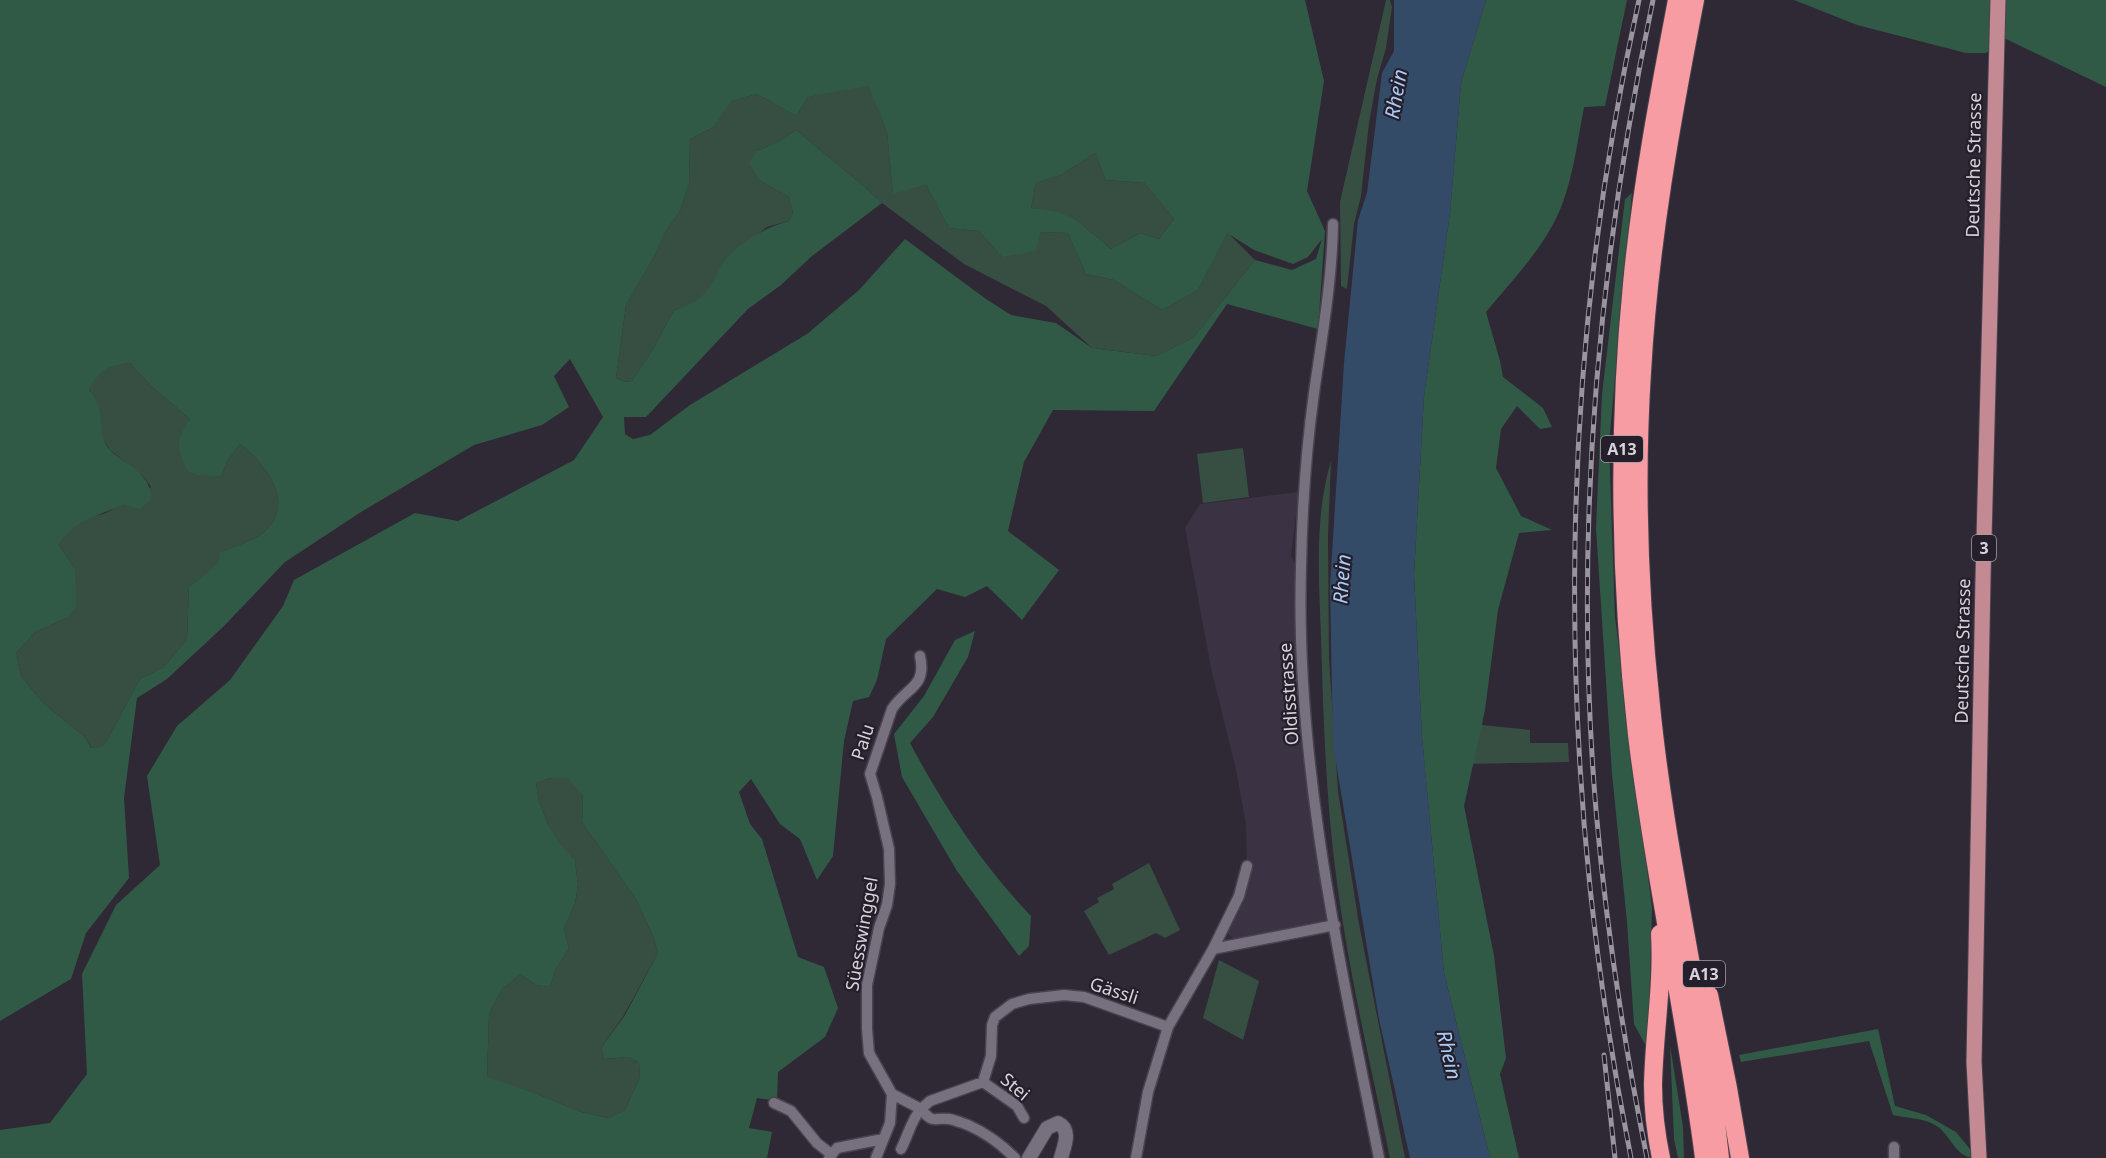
<svg xmlns="http://www.w3.org/2000/svg" width="2106" height="1158" font-family="'Noto Sans',sans-serif">
  <rect width="100%" height="100%" fill="#2f2835"/>
  <!-- built -->
  <path fill="#3b3244" d="M 1299,492 L 1291,556 L 1298,569 L 1304,667 L 1329,922 L 1237,943 L 1225,930 L 1247,866 L 1246,824 L 1236,770 L 1211,668 L 1185,528 L 1200,504 Z"/>
  <!-- green -->
  <path fill="#364f42" d="M 1386,0 L 1390,0 L 1392,7 L 1386,48 L 1377,79 L 1369,123 L 1361,196 L 1354,224 L 1347,289 L 1341,286 L 1340,202 Z
    M 868,85 L 887,132 L 893,193 L 926,185 L 949,228 L 979,231 L 1002,257 L 1040,232 L 1068,233 L 1086,274 L 1114,280 L 1162,310 L 1198,290 L 1227,232 L 1255,260 L 1193,338 L 1156,356 L 1092,348 L 1046,306 L 964,264 L 882,203 L 866,188 L 796,130 L 782,140 L 757,151 L 761,181 L 789,197 L 793,213 L 789,221 L 767,227 L 724,261 L 709,291 L 693,305 L 674,310 L 652,351 L 632,381 L 625,382 L 616,378 L 626,305 L 654,257 L 666,231 L 680,211 L 689,184 L 690,139 L 714,127 L 730,101 L 757,94 L 796,116 L 808,97 Z
    M 1095,153 L 1106,180 L 1144,183 L 1174,219 L 1159,239 L 1140,233 L 1111,249 L 1074,218 L 1031,208 L 1036,183 L 1061,175 Z
    M 130,363 L 151,386 L 190,419 L 221,476 L 228,460 L 240,444 C 267,465 297,504 263,533 C 254,541 232,547 220,552 L 220,563 L 189,587 L 187,639 L 164,667 L 140,679 L 108,739 L 101,747 L 92,749 L 85,737 L 43,703 L 21,676 L 16,653 L 35,632 L 67,618 L 75,569 L 59,545 L 66,534 L 83,519 L 106,513 L 151,487 L 144,477 L 110,450 L 101,435 L 97,402 L 89,389 C 100,368 107,367 130,363 Z
    M 1243,448 L 1249,497 L 1203,503 L 1197,454 Z
    M 1331,461 L 1328,536 L 1329,659 L 1338,791 L 1359,924 L 1405,1158 L 1390,1158 C 1368,1053 1343,948 1332,841 C 1325,774 1323,705 1321,637 C 1319,579 1314,518 1331,461 Z
    M 1472,724 L 1530,730 L 1530,743 L 1568,743 L 1569,762 L 1469,764 Z
    M 550,778 L 569,778 L 583,796 L 582,822 L 636,899 L 653,936 L 658,953 L 624,1015 L 601,1048 L 604,1059 L 629,1057 L 639,1063 L 640,1077 L 625,1110 L 609,1118 L 581,1112 L 532,1092 L 487,1078 L 489,1014 L 502,989 L 521,974 L 536,985 L 550,987 L 556,969 L 569,949 L 564,928 L 575,904 L 578,886 L 575,860 L 560,845 L 548,824 L 539,802 L 536,783 Z
    M 1149,863 L 1180,930 L 1165,938 L 1156,933 L 1109,955 L 1084,911 L 1099,902 L 1097,898 L 1114,889 L 1112,884 Z
    M 1219,960 L 1259,981 L 1243,1040 L 1203,1018 Z"/>
  <!-- forest -->
  <path fill="#315a46" fill-rule="evenodd" d="M 0,0 L 1305,0 L 1324,81 L 1307,191 L 1325,231 L 1318,329 L 1227,304 L 1154,411 L 1053,410 L 1024,462 L 1008,531 L 1059,570 L 1022,620 L 987,586 L 965,597 L 937,589 L 886,639 L 877,680 L 869,697 L 853,701 L 844,741 L 833,856 L 817,880 L 800,839 L 780,824 L 751,779 L 739,792 L 750,824 L 762,839 L 798,957 L 824,967 L 838,1008 L 825,1037 L 778,1072 L 777,1101 L 757,1098 L 749,1128 L 772,1132 L 767,1158 L 0,1158 L 0,1130 L 50,1123 L 87,1074 L 82,974 L 116,905 L 160,865 L 147,776 L 177,726 L 230,680 L 283,606 L 294,580 L 415,513 L 458,521 L 574,460 L 603,417 L 570,359 L 554,376 L 569,407 L 542,425 L 474,445 L 361,512 L 285,562 L 223,627 L 167,679 L 137,698 L 124,798 L 129,878 L 86,933 L 71,979 L 0,1021 ZM 868,86 L 887,132 L 893,194 L 926,185 L 949,228 L 979,231 L 1002,257 L 1036,251 L 1040,232 L 1068,233 L 1086,274 L 1114,280 L 1162,310 L 1198,290 L 1227,233 L 1254,250 L 1293,264 L 1308,257 L 1322,239 L 1316,259 L 1292,270 L 1255,260 L 1193,338 L 1156,356 L 1092,348 L 1056,323 L 1011,315 L 986,299 L 905,239 L 859,290 L 807,334 L 690,405 L 650,435 L 633,439 L 625,434 L 624,417 L 646,417 L 748,309 L 781,285 L 812,256 L 882,203 L 866,188 L 796,130 L 782,140 L 757,151 L 749,163 L 761,181 L 789,197 L 793,213 L 789,221 C 764,228 743,240 725,260 C 721,264 719,271 716,276 C 705,297 697,303 674,310 L 652,351 L 632,381 L 625,382 L 616,378 L 626,305 L 654,257 L 666,231 L 680,211 L 689,184 L 690,139 L 714,127 L 731,101 L 757,94 L 796,116 L 808,97 ZM 1095,153 L 1106,180 L 1144,183 L 1174,219 L 1159,239 L 1140,233 L 1111,249 L 1074,218 L 1053,211 L 1031,208 L 1036,183 L 1061,175 ZM 130,363 L 151,386 L 190,419 C 176,441 175,447 188,471 L 197,475 L 221,476 L 228,460 L 240,444 C 267,465 297,504 263,533 C 254,541 232,547 220,552 L 219,563 L 189,587 L 187,639 L 164,667 L 140,679 L 108,739 L 101,747 L 91,748 L 85,737 L 43,703 L 21,676 L 16,653 L 35,632 L 67,618 L 76,606 L 75,569 L 59,545 C 76,517 97,518 123,504 L 140,509 L 151,499 C 151,472 128,467 111,451 C 97,436 104,418 97,402 C 95,398 92,393 89,390 C 100,369 107,367 130,363 ZM 550,778 L 568,778 L 583,796 L 582,822 L 636,899 L 653,936 L 658,953 L 625,1015 L 601,1048 L 604,1059 L 629,1057 L 639,1063 L 640,1077 L 625,1110 L 609,1118 L 581,1112 L 532,1092 L 487,1077 L 489,1014 L 502,989 L 521,974 L 536,985 L 550,987 L 556,969 L 569,949 L 564,928 L 575,904 L 578,885 L 575,860 L 560,844 L 548,824 L 539,802 L 536,783 Z
    M 1486,0 L 1627,0 L 1605,106 L 1584,107 C 1578,138 1574,172 1563,202 C 1548,244 1514,278 1486,312 L 1500,361 L 1503,377 L 1543,408 L 1552,427 L 1540,429 L 1517,406 L 1501,429 L 1496,468 L 1521,516 L 1552,530 L 1519,533 L 1498,610 L 1485,710 L 1464,806 L 1494,956 L 1506,1058 L 1500,1074 L 1519,1158 L 1490,1158 L 1444,973 L 1422,737 L 1414,575 L 1424,396 L 1450,213 L 1461,83 Z
    M 1794,0 L 2106,0 L 2106,87 L 2004,38 L 1986,53 L 1966,53 L 1857,25 Z
    M 1632,193 L 1609,444 L 1615,617 L 1652,908 L 1648,1050 L 1634,1024 L 1627,922 L 1612,774 L 1596,528 L 1602,394 L 1625,199 Z
    M 975,631 L 968,657 L 933,717 L 910,743 C 943,805 982,865 1031,916 L 1029,946 L 1019,956 L 957,871 L 902,777 L 894,734 L 924,696 L 955,640 Z
    M 1878,1029 L 1895,1106 L 1926,1115 L 1956,1132 L 1974,1154 L 1974,1158 C 1953,1157 1951,1131 1931,1123 C 1920,1118 1905,1118 1893,1115 L 1869,1041 L 1741,1062 L 1739,1055 Z
    M 1670,1045 L 1683,1127 L 1684,1158 L 1678,1158 L 1674,1139 Z"/>
  <!-- water -->
  <path fill="#344b68" d="M 1394,0 L 1486,0 L 1461,83 L 1450,213 L 1424,396 L 1414,575 L 1422,737 L 1444,973 L 1490,1158 L 1410,1158 L 1379,1019 L 1333,745 L 1330,586 L 1344,363 L 1358,220 L 1367,193 L 1382,73 L 1394,51 Z"/>
  <g fill="none" stroke-linecap="round" stroke-linejoin="round">
    <!-- minor casing -->
    <g stroke="#49434e" stroke-width="13">
      <path id="minor" d="M 1333,224 C 1332,281 1322,337 1314,393 C 1306,451 1302,510 1301,568 C 1295,765 1341,966 1379,1158
        M 1213,949 L 1335,925
        M 983,1082 L 1017,1106 L 1024,1118
        M 774,1103 L 791,1111 L 817,1143 L 831,1154
        M 901,1149 C 908,1136 911,1120 921,1109 L 892,1094 L 869,1053 L 867,1029 L 867,985 L 879,928 L 887,905 L 890,884 L 889,849 L 877,797 L 870,774 L 892,709 C 906,687 927,688 920,656
        M 829,1158 L 837,1148 L 883,1139
        M 876,1158 L 890,1123 L 892,1094
        M 1015,1158 C 1001,1144 986,1133 968,1125 C 962,1123 955,1120 949,1119 C 933,1117 934,1125 921,1109 L 930,1101 L 983,1082 L 991,1056 L 992,1025 L 995,1017 L 1012,1004 L 1029,999 L 1064,995 L 1084,997 L 1168,1027
        M 1136,1158 L 1148,1092 L 1168,1027 L 1213,949 L 1239,896 L 1247,866
        M 1894,1158 L 1894,1147"/>
    </g>
    <!-- tertiary casing -->
    <g stroke="#49434e" stroke-width="16">
      <path id="tertiary" d="M 1029,1158 L 1047,1128 L 1058,1123 C 1072,1130 1064,1146 1061,1158"/>
    </g>
    <!-- primary casing -->
    <g stroke="#49434e" stroke-width="17">
      <path id="primary" d="M 1979,1158 L 1974,1062 L 1983,578 L 1998,0"/>
    </g>
    <!-- motorway casing -->
    <g stroke="#49434e" stroke-width="20">
      <path id="motorway" d="M 1677,0 C 1659,94 1641,189 1632,284 C 1617,434 1620,585 1637,735 C 1654,877 1686,1016 1704,1158
        M 1695,0 C 1671,123 1649,246 1642,372 C 1635,482 1639,595 1651,706 C 1666,858 1704,1006 1720,1158
        M 1660,934 C 1663,985 1654,1034 1653,1085 C 1653,1110 1656,1134 1661,1158
        M 1709,995 L 1728,1088 L 1740,1158"/>
    </g>
    <!-- minor -->
    <use href="#minor" stroke="#77707f" stroke-width="10"/>
    <!-- tertiary -->
    <use href="#tertiary" stroke="#77707f" stroke-width="14"/>
    <!-- primary -->
    <use href="#primary" stroke="#c48a94" stroke-width="15"/>
    <!-- motorway -->
    <use href="#motorway" stroke="#f79ca2" stroke-width="18"/>
    <!-- rail casing -->
    <g stroke="#99949e" stroke-width="5">
      <path id="rail" d="M 1604,1055 L 1615,1158
        M 1631,1158 C 1555,776 1554,381 1639,0
        M 1647,1158 C 1624,1043 1606,927 1596,810 C 1573,538 1597,267 1653,0"/>
    </g>
    <!-- rail -->
    <use href="#rail" stroke="#251f2b" stroke-width="3" stroke-dasharray="9" stroke-linecap="butt"/>
  </g>
  <g text-anchor="middle" stroke-width="4.5" stroke-linejoin="round" paint-order="stroke">
    <!-- shield labels -->
    <g fill="#251f2b" stroke="#a29da6" stroke-width="1.5">
      <rect x="1601" y="436" width="42" height="26" rx="4.5"/>
      <rect x="1972" y="535" width="24" height="26" rx="4.5"/>
      <rect x="1683" y="961" width="42" height="26" rx="4.5"/>
    </g>
    <g font-size="16" font-weight="bold" fill="#d7d3db">
      <text x="1622" y="455">A13</text>
      <text x="1984" y="554">3</text>
      <text x="1704" y="980">A13</text>
    </g>
    <!-- street labels -->
    <g font-size="18" fill="#d7d3db" stroke="#251f2b">
      <text transform="translate(1974 165) rotate(-89)" y="6">Deutsche Strasse</text>
      <text transform="translate(1963 651) rotate(-89)" y="6">Deutsche Strasse</text>
      <text transform="translate(1289 694) rotate(-94)" y="6">Oldisstrasse</text>
      <text transform="translate(863 742) rotate(-72)" y="6">Palu</text>
      <text transform="translate(862 934) rotate(-80)" y="6">Süesswinggel</text>
      <text transform="translate(1114 991) rotate(18)" y="6">Gässli</text>
      <text transform="translate(1015 1087) rotate(40)" y="6">Stei</text>
    </g>
    <!-- water labels -->
    <g font-size="20" font-style="italic" fill="#a9caf5" stroke="#251f2b">
      <text transform="translate(1396 94) rotate(-80)" y="7">Rhein</text>
      <text transform="translate(1342 579) rotate(-86)" y="7">Rhein</text>
      <text transform="translate(1449 1055) rotate(77)" y="7">Rhein</text>
    </g>
  </g>
</svg>
